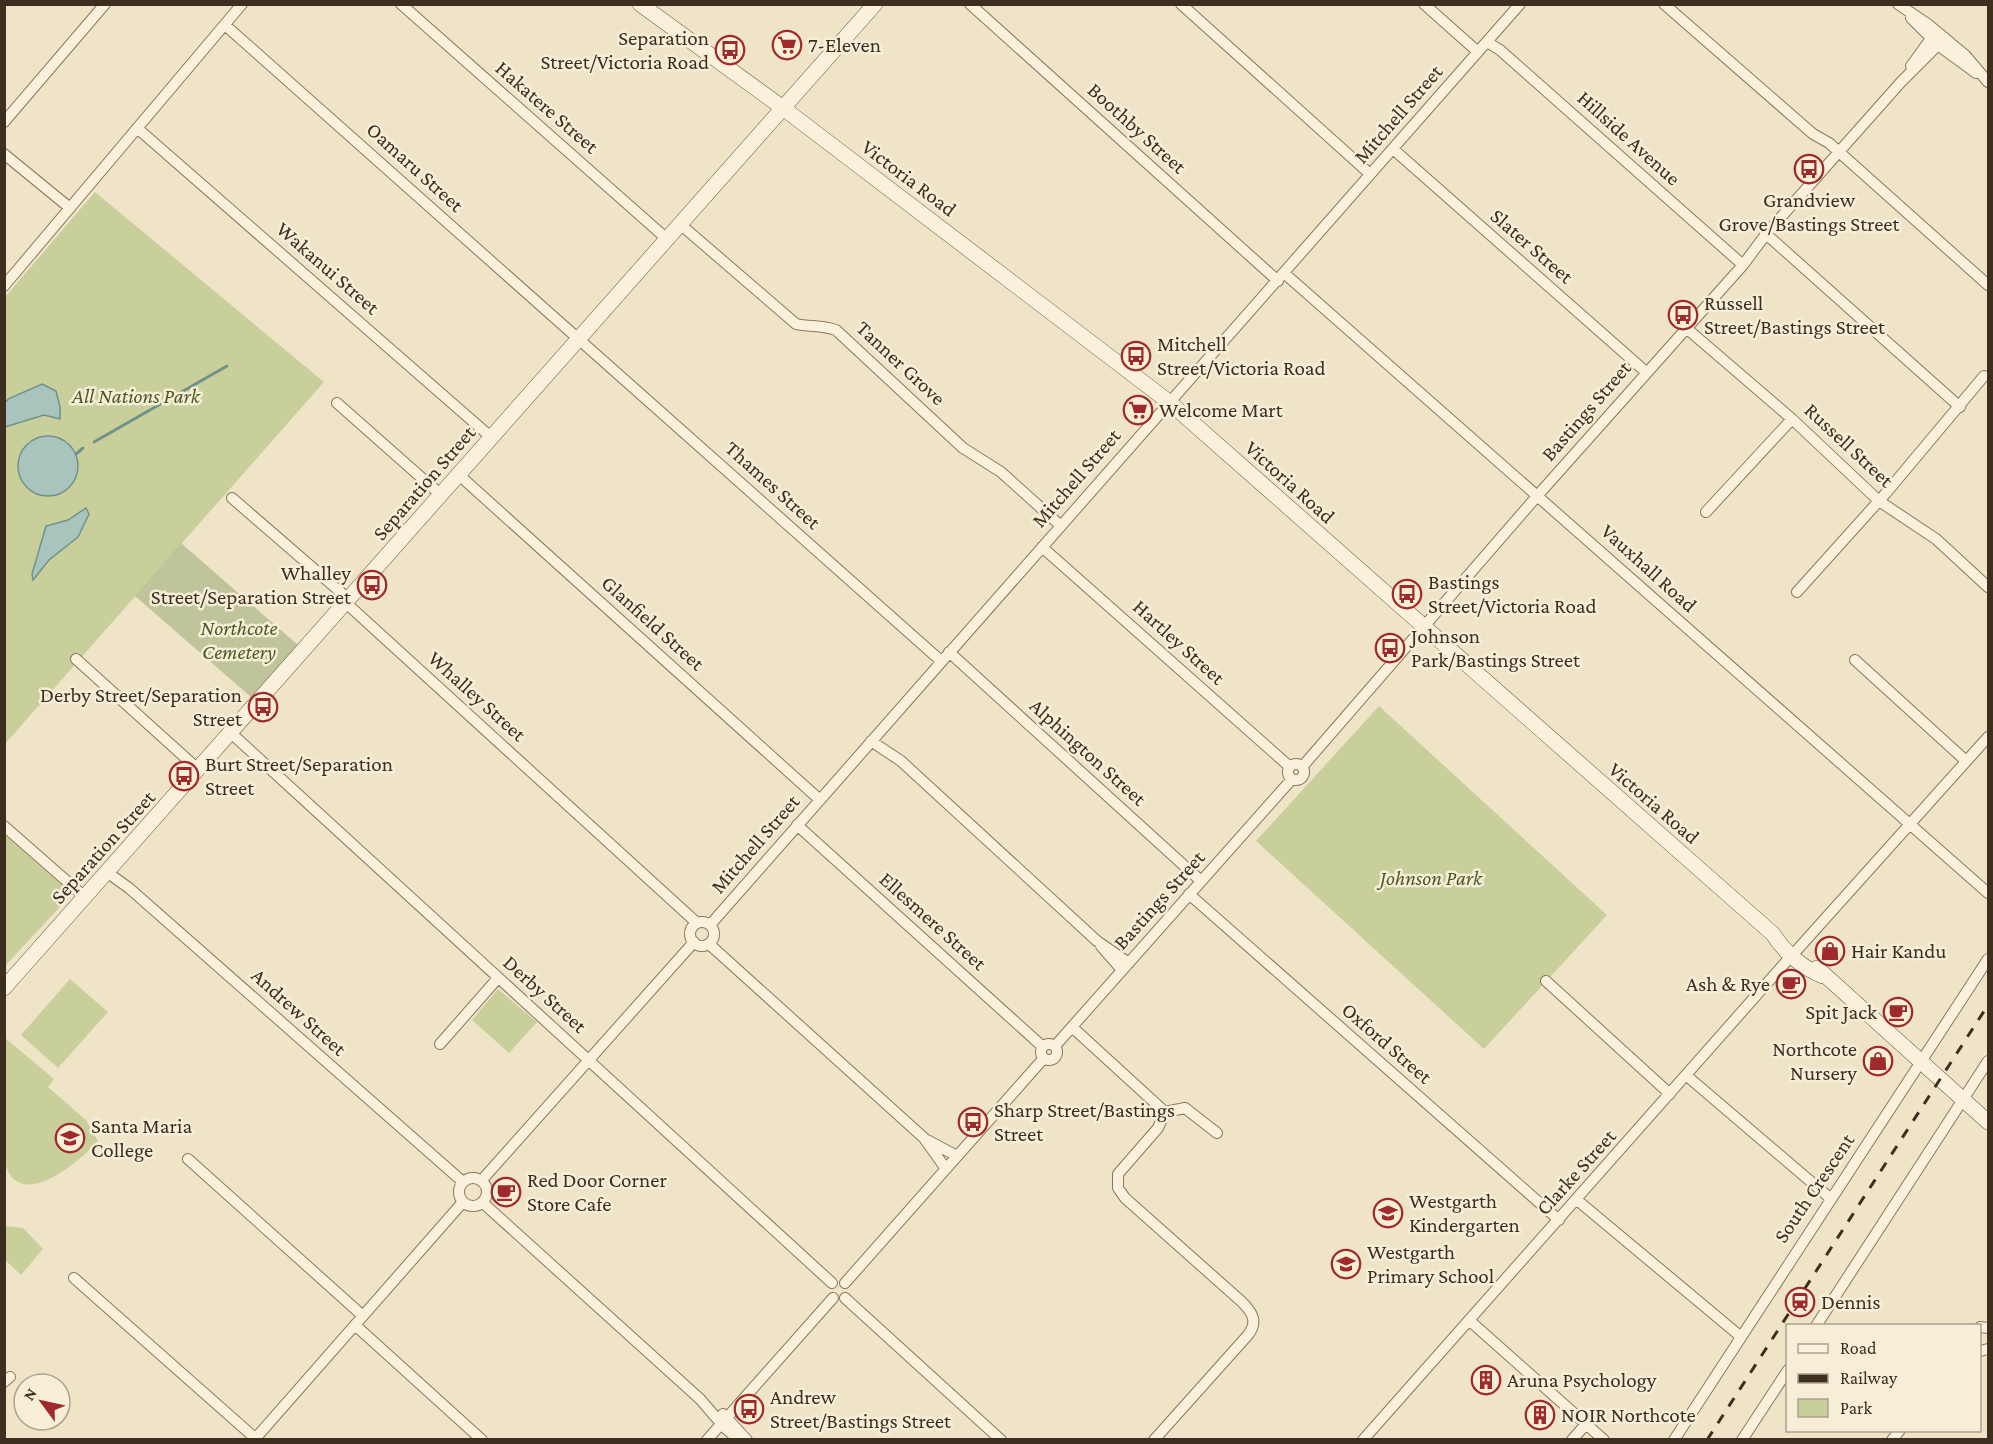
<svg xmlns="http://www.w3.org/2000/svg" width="1993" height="1444" font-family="'Crimson Pro',serif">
  <rect width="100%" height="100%" fill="#f0e4c8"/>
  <!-- green -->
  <path fill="#c9cf9b" d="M 95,192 L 324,382 L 5,744 L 5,297 Z
    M 1379,706 L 1607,915 L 1484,1049 L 1256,841 Z
    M 5,835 L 72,894 L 5,966 Z
    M 70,979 L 108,1012 L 58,1068 L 21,1035 Z
    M 498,989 L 537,1022 L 509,1053 L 472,1020 Z
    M 4,1037 L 54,1079 L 48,1087 L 86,1120 L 98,1141 C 80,1161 19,1214 5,1163 Z
    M 4,1226 L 23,1228 L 43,1249 L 21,1275 L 5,1260 Z"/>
  <!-- cemetery -->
  <path fill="#bfc49a" d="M 181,543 L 298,645 L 251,697 L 135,596 Z"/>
  <!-- water -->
  <path fill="#a9c4bc" stroke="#6f938a" stroke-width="1.5" d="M 42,384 L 56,391 L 60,407 L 60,419 L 44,415 L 5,427 L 5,403 L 8,399 Z
    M18 466a30 30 0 1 1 60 0a30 30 0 1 1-60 0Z
    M 86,508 L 89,514 L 78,537 L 49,560 L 33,580 L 32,574 L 46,526 L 68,520 Z"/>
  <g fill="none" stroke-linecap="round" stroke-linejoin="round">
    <!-- stream -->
    <path stroke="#6f938a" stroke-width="3" d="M 94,442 L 227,366
      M 76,454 L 83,448"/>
    <!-- street casing -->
    <g stroke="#8d765c" stroke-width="12">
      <path id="street" d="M 401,4 L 667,239
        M 970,4 L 1278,281
        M 1181,4 L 1370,174
        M 1424,4 L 1478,52
        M 1664,4 L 1813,134 L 1829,143 L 1988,285
        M 1898,4 L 1929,25 L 1965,55 L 1988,82
        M 1911,18 L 1939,46 L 1976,73
        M 225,25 L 941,661
        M 1487,42 L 1500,50 L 1743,265
        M 1911,66 L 1935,33
        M 4,122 L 105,4
        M 137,128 L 492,438
        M 1393,149 L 1646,372
        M 4,154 L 70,208
        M 680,224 L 796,324 C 809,327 823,325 836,330 L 963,448 L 1001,472 L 1061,526
        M 1766,234 L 1960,407
        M 1284,273 L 1988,893
        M 4,286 L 242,4
        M 1685,327 L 1792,419 L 1879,501 L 1936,539 L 1988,587
        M 337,403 L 441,495
        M 459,475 L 820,800
        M 232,498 L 344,595 L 346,603 L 697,923
        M 1706,512 L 1792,419
        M 1042,547 L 1290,767
        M 1797,592 L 1886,493 L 1984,376
        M 949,652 L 1201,881
        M 76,659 L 199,770
        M 1855,660 L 1966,761
        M 231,733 L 832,1283
        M 871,741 L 901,761 L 1097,941 L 1129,963
        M1288 772a8 8 0 1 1 16 0a8 8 0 1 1-16 0Z
        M 1302,767 L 1538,495 L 1743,265 L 1766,234 L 1901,82 L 1945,38
        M 797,825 L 1043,1047
        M 4,826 L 86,898
        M 108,873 L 129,888 L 463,1182
        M 1189,894 L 1559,1220
        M690 934a12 12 0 1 1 24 0a12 12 0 1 1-24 0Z
        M 710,925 L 1520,4
        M 709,944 L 924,1138 L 946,1169
        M 1101,946 L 1122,970
        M 1797,950 L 1988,737
        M 1546,981 L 1670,1094
        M 1072,1027 L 1165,1112
        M 440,1044 L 498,978
        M1041 1052a8 8 0 1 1 16 0a8 8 0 1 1-16 0Z
        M 1055,1046 L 1292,779
        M 1687,1076 L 1830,1198
        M 1165,1112 L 1185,1108 L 1217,1133
        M 927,1140 L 957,1156
        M 188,1159 L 363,1316
        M459 1192a14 14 0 1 1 28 0a14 14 0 1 1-28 0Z
        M 481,1181 L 694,942
        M 1577,1200 L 1740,1336
        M 482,1202 L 700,1399 L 725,1428 L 739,1440
        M 74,1278 L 255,1438
        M 845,1283 L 1044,1058
        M 845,1298 L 1001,1440
        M 1470,1321 L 1604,1440
        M 355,1325 L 482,1440
        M 1816,1326 L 1988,1061
        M 1980,1327 L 1988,1328
        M 1980,1351 L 1988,1349
        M 4,1382 L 10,1377
        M 723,1414 L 747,1440
        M 254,1440 L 463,1202
        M 707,1440 L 833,1298
        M 1154,1440 L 1248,1335 C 1258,1322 1253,1313 1242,1302 L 1125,1198 L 1118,1188 L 1118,1174 L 1158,1128 L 1165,1112
        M 1363,1440 L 1792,955
        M 1572,1440 L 1586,1424
        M 1674,1440 L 1988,959
        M 1742,1440 L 1788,1370
        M 1892,1440 L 1900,1430"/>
    </g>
    <!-- secondary casing -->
    <g stroke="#6f573f" stroke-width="16">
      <path id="secondary" d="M 640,4 L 783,108 L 1169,402 L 1773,934 C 1784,952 1804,969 1823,976
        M 1817,968 L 1988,1122
        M 4,988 L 875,4"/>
    </g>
    <!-- street -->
    <use href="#street" stroke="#faf1dc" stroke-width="10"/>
    <!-- secondary -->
    <use href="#secondary" stroke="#faf1dc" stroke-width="15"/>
    <!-- rail -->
    <path stroke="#3d2e20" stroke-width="3" stroke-dasharray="10 10" stroke-linecap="butt" d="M 1707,1440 L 1988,1005"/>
  </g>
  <!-- icons -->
  <defs>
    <g id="supermarket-ring" transform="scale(1.5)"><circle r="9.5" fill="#f7eed8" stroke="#9e2a2b" stroke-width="1.5"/><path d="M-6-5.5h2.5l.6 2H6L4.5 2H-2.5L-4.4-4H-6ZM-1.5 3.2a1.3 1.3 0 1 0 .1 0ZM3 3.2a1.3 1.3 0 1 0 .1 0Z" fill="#9e2a2b"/></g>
    <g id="bus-ring" transform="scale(1.5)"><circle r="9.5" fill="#f7eed8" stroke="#9e2a2b" stroke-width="1.5"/><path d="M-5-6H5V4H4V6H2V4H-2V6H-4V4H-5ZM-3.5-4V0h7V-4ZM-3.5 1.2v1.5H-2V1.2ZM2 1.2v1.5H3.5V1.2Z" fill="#9e2a2b"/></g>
    <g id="shop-ring" transform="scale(1.5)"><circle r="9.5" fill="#f7eed8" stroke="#9e2a2b" stroke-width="1.5"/><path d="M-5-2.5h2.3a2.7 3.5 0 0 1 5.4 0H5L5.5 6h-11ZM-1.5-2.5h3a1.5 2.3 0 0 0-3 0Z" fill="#9e2a2b"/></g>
    <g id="cafe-ring" transform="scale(1.5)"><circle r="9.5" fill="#f7eed8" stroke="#9e2a2b" stroke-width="1.5"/><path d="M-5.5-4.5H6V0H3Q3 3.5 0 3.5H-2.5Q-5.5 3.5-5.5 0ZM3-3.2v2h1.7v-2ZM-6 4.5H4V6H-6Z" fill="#9e2a2b"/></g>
    <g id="school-ring" transform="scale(1.5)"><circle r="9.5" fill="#f7eed8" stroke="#9e2a2b" stroke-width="1.5"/><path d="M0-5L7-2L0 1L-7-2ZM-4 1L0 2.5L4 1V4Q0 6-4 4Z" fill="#9e2a2b"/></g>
    <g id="station-ring" transform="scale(1.5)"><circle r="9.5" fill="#f7eed8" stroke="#9e2a2b" stroke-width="1.5"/><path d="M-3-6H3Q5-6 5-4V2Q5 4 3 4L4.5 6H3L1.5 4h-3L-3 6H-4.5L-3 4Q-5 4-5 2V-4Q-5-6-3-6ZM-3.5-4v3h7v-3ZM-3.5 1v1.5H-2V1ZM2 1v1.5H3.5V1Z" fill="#9e2a2b"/></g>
    <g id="building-ring" transform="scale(1.5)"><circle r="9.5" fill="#f7eed8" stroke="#9e2a2b" stroke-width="1.5"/><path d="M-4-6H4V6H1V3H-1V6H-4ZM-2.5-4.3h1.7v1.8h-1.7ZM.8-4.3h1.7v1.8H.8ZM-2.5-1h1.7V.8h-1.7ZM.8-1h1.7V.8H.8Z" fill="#9e2a2b"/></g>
  </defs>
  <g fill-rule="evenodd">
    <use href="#supermarket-ring" x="787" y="45"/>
    <use href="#bus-ring" x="730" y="50"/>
    <use href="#bus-ring" x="1809" y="169"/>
    <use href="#bus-ring" x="1683" y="315"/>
    <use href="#bus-ring" x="1136" y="356"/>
    <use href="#supermarket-ring" x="1138" y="410"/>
    <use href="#bus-ring" x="372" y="585"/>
    <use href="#bus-ring" x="1407" y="594"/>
    <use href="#bus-ring" x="1390" y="648"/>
    <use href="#bus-ring" x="263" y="707"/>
    <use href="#bus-ring" x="184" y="776"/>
    <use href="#shop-ring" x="1830" y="951"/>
    <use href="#cafe-ring" x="1791" y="984"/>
    <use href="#cafe-ring" x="1898" y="1012"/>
    <use href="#shop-ring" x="1878" y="1061"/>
    <use href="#bus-ring" x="973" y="1122"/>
    <use href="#school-ring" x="70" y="1138"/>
    <use href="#cafe-ring" x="506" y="1192"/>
    <use href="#school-ring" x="1388" y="1213"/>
    <use href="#school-ring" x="1346" y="1264"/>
    <use href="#station-ring" x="1800" y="1302"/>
    <use href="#building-ring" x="1486" y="1380"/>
    <use href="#bus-ring" x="749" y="1409"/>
    <use href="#building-ring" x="1540" y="1415"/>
  </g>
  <g text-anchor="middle" stroke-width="5" stroke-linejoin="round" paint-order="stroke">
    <!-- poi labels -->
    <g font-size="21" fill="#3d2e20" stroke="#f7eed8" text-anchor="start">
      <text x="709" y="45" text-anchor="end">Separation<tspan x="709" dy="24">Street/Victoria Road</tspan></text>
      <text x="808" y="52">7-Eleven</text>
      <text x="1809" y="207" text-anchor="middle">Grandview<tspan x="1809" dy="24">Grove/Bastings Street</tspan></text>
      <text x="1704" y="310">Russell<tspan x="1704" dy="24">Street/Bastings Street</tspan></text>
      <text x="1157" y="351">Mitchell<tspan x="1157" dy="24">Street/Victoria Road</tspan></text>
      <text x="1159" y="417">Welcome Mart</text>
      <text x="351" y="580" text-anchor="end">Whalley<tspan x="351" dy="24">Street/Separation Street</tspan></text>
      <text x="1428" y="589">Bastings<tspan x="1428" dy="24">Street/Victoria Road</tspan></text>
      <text x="1411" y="643">Johnson<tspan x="1411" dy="24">Park/Bastings Street</tspan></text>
      <text x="242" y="702" text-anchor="end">Derby Street/Separation<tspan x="242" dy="24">Street</tspan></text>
      <text x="205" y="771">Burt Street/Separation<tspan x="205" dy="24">Street</tspan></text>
      <text x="1851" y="958">Hair Kandu</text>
      <text x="1770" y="991" text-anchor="end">Ash &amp; Rye</text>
      <text x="1877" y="1019" text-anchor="end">Spit Jack</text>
      <text x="1857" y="1056" text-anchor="end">Northcote<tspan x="1857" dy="24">Nursery</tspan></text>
      <text x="994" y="1117">Sharp Street/Bastings<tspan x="994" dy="24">Street</tspan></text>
      <text x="91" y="1133">Santa Maria<tspan x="91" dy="24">College</tspan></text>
      <text x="527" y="1187">Red Door Corner<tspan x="527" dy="24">Store Cafe</tspan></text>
      <text x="1409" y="1208">Westgarth<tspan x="1409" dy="24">Kindergarten</tspan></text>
      <text x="1367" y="1259">Westgarth<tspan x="1367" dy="24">Primary School</tspan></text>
      <text x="1821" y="1309">Dennis</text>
      <text x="1507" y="1387">Aruna Psychology</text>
      <text x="770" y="1404">Andrew<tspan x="770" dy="24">Street/Bastings Street</tspan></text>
      <text x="1561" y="1422">NOIR Northcote</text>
    </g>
    <!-- street labels -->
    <g font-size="21" fill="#3d2e20" stroke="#f7eed8">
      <text transform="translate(547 107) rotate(41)" y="7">Hakatere Street</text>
      <text transform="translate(1398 114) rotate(-49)" y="7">Mitchell Street</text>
      <text transform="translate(1137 128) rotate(42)" y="7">Boothby Street</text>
      <text transform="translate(1629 138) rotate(42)" y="7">Hillside Avenue</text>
      <text transform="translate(415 167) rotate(42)" y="7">Oamaru Street</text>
      <text transform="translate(909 178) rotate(37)" y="7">Victoria Road</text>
      <text transform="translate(1532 246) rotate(41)" y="7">Slater Street</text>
      <text transform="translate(328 268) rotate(41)" y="7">Wakanui Street</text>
      <text transform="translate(901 363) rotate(43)" y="7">Tanner Grove</text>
      <text transform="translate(1586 411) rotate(-49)" y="7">Bastings Street</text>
      <text transform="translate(1849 445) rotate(43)" y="7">Russell Street</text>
      <text transform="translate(1076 478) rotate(-49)" y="7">Mitchell Street</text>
      <text transform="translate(1290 482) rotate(42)" y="7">Victoria Road</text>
      <text transform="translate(424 483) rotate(-49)" y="7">Separation Street</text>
      <text transform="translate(773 485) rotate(42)" y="7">Thames Street</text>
      <text transform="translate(1649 568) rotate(42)" y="7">Vauxhall Road</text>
      <text transform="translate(653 623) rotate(42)" y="7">Glanfield Street</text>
      <text transform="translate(1179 642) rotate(42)" y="7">Hartley Street</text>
      <text transform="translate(477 696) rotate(42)" y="7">Whalley Street</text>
      <text transform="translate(1088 752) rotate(42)" y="7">Alphington Street</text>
      <text transform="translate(1654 803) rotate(41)" y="7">Victoria Road</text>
      <text transform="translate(755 844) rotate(-49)" y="7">Mitchell Street</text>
      <text transform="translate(103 847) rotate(-48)" y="7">Separation Street</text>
      <text transform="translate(1159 900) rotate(-48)" y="7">Bastings Street</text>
      <text transform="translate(933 921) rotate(42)" y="7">Ellesmere Street</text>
      <text transform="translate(545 994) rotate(42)" y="7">Derby Street</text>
      <text transform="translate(299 1012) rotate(42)" y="7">Andrew Street</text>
      <text transform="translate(1387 1043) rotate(41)" y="7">Oxford Street</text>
      <text transform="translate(1576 1172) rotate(-48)" y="7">Clarke Street</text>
      <text transform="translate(1814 1188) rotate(-56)" y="7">South Crescent</text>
    </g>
    <!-- park labels -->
    <g font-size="21" font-style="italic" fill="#4d5a26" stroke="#f7eed8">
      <text x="136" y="403">All Nations Park</text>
      <text x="239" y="635">Northcote<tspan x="239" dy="24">Cemetery</tspan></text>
      <text x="1431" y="885">Johnson Park</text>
    </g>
  </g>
  <!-- border -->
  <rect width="1993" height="1444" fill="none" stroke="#3d2e20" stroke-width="12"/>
  <!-- legend -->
  <rect x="1786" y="1324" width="195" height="108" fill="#f7eed8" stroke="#ada18e" stroke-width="1.5"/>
  <rect x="1798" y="1344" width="30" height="9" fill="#faf1dc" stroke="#ada18e" stroke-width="1.5"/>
  <text x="1840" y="1354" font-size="18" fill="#3d2e20">Road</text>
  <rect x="1798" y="1374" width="30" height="9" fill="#3d2e20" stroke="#ada18e" stroke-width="1.5"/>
  <text x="1840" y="1384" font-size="18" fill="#3d2e20">Railway</text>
  <rect x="1798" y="1399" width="30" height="18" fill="#c9cf9b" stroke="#ada18e" stroke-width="1.5"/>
  <text x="1840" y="1414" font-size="18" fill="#3d2e20">Park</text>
  <!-- north arrow -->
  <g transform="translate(42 1402) rotate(303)"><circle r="28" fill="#f7eed8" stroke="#ada18e" stroke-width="1.5"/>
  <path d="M0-4.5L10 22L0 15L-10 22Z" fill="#9e2a2b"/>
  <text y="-9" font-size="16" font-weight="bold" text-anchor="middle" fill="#3d2e20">N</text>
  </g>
</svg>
